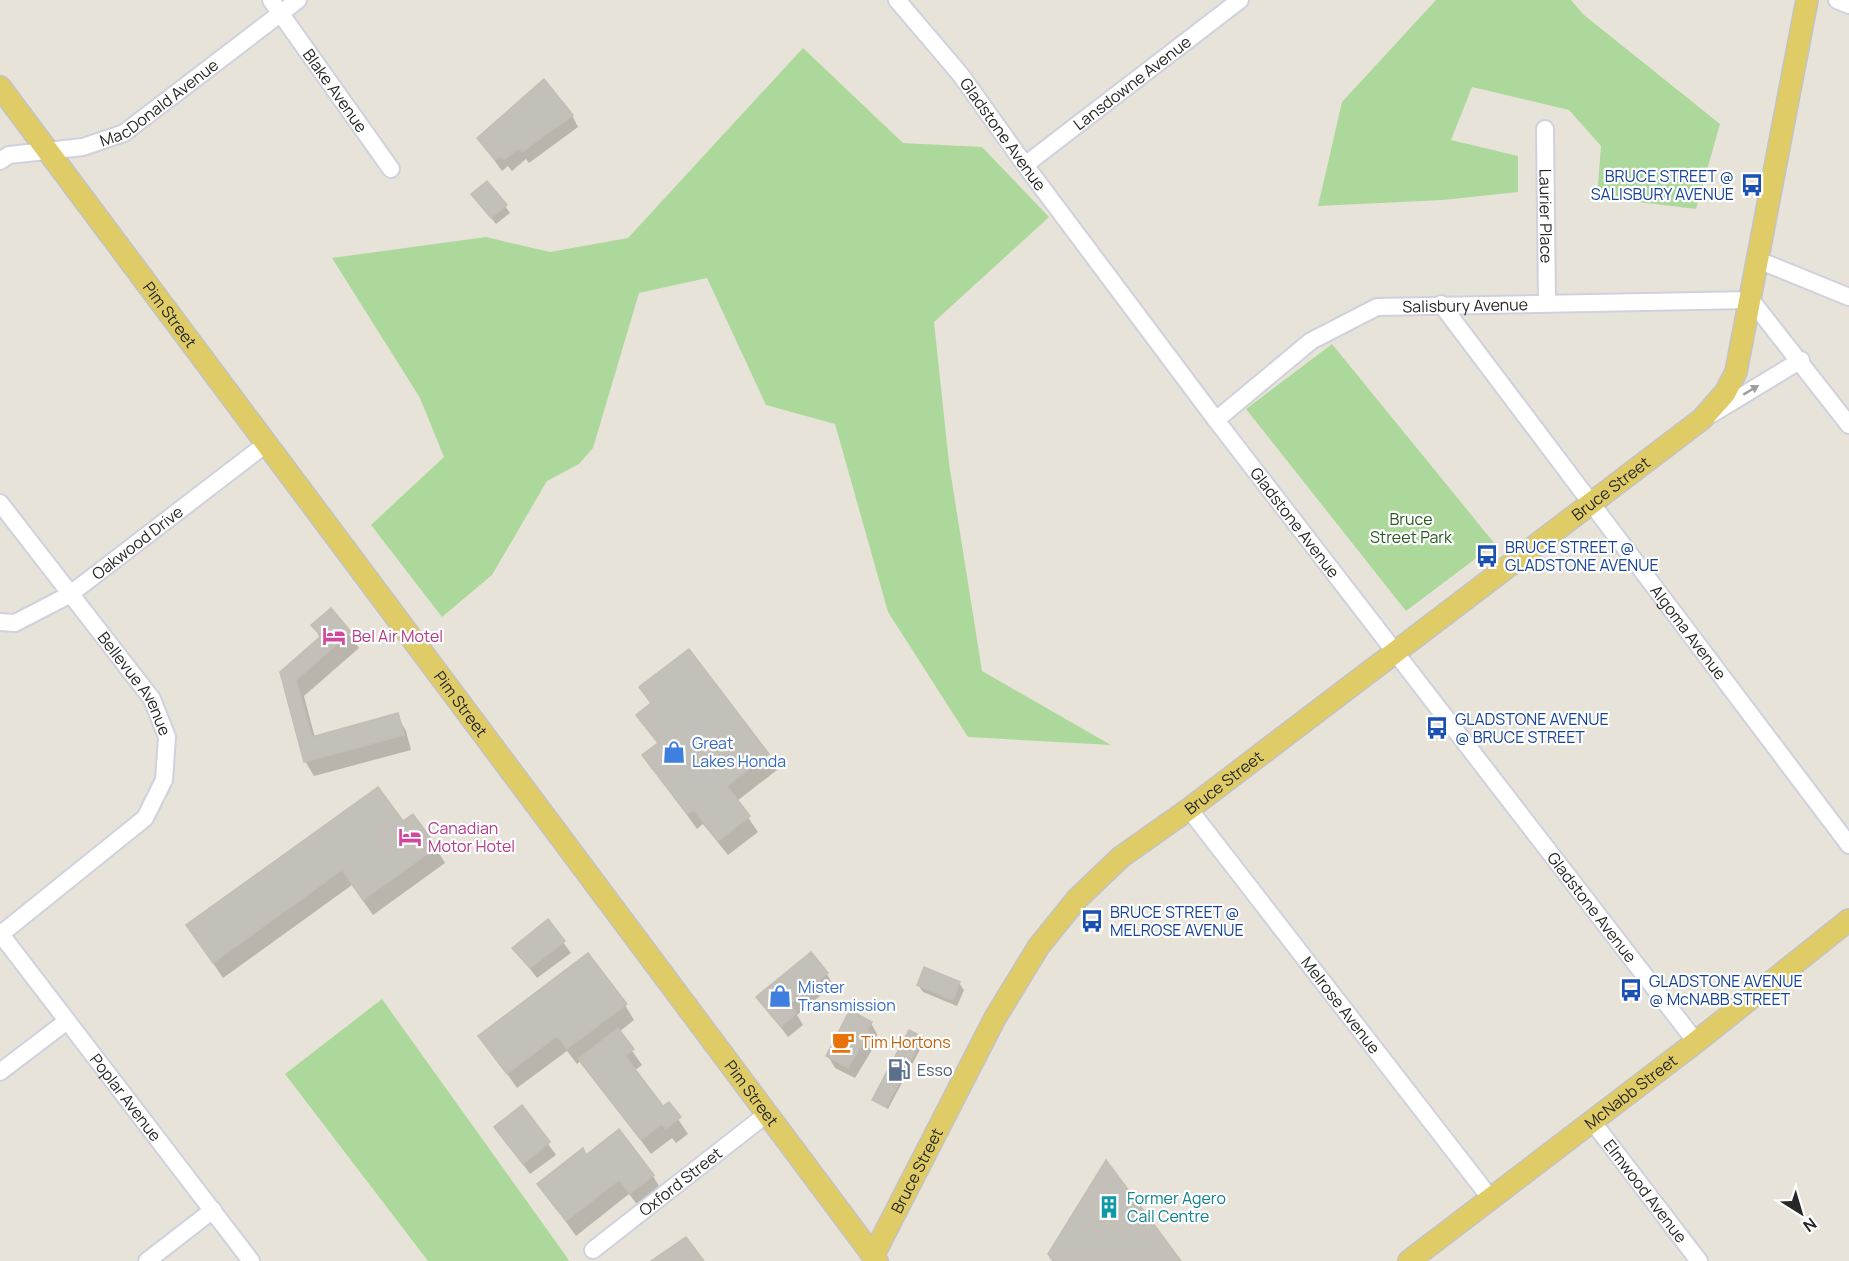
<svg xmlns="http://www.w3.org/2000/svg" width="1849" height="1261" font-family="Manrope,sans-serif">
  <rect width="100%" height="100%" fill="#e8e3d9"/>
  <!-- green -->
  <path fill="#acd99b" d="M 1436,0 L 1571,0 L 1584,15 L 1720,124 L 1696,209 L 1597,197 L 1601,146 L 1569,110 L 1472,87 L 1451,140 L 1518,156 L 1518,192 L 1443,200 L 1318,206 L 1342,102 Z
    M 803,48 L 903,143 L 982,147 L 1049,217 L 934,322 L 949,463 L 982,671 L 1111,745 L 968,737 L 888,612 L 835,424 L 766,405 L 707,278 L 639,293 L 593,448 L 579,464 L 547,481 L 492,575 L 442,617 L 371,525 L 444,457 L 420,398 L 332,258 L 486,237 L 550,252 L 628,238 Z
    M 1332,344 L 1495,544 L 1406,611 L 1246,409 Z
    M 382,999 L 566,1256 L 569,1261 L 428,1261 L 285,1074 Z"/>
  <!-- shadow -->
  <path fill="#0003" d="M 572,115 L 578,127 L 529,163 L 526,159 L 512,171 L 508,166 L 502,171 L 479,139 Z
    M 477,201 L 505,206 L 510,213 L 496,224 Z
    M 330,610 L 359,648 L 304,696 L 315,738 L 397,715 L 406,731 L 411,750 L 314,776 L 305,761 L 282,673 L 320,638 L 313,625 Z
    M 688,651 L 777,770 L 737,801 L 758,832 L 728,855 L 703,824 L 697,829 L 644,755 L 658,744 L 638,715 L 651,705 L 641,687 Z
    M 402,823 L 436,848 L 445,863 L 373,915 L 352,885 L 223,978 L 188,926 Z
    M 548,921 L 571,953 L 537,978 L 514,948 Z
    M 827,974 L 833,985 L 797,1015 L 803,1025 L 788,1037 L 758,997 Z
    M 959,983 L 964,990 L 957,1006 L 923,992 L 918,985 Z
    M 625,1005 L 634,1020 L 619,1032 L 642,1065 L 634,1071 L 663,1108 L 668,1104 L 688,1134 L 676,1143 L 672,1138 L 651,1154 L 581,1060 L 577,1064 L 567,1051 L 517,1088 L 480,1036 Z
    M 871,1023 L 877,1034 L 875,1045 L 855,1078 L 835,1068 L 828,1056 Z
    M 910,1032 L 924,1042 L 888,1109 L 874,1100 Z
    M 522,1107 L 556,1155 L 530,1174 L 496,1127 Z
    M 653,1176 L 662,1191 L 640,1208 L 629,1194 L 576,1236 L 539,1184 Z"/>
  <!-- building -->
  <path fill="#c3bfb9" stroke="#c3beb4" stroke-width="1.5" d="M 544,79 L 573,115 L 522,152 L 519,148 L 504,160 L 501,156 L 495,160 L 477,138 Z
    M 487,181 L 507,205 L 491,218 L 471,194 Z
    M 331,608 L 351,632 L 296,680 L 312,737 L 398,713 L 404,735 L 304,762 L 280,672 L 321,636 L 311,625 Z
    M 689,649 L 769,754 L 727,786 L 750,816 L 718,841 L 694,810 L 687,814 L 642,755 L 658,743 L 636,715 L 651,703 L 639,687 Z
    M 378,787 L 403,821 L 413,814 L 437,847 L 363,900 L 342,870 L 213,963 L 186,925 Z
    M 548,919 L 565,941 L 530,968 L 512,948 Z
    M 811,952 L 828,973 L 790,1004 L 797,1013 L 781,1027 L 756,997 Z
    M 588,953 L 627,1004 L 567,1049 L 557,1036 L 507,1074 L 478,1036 Z
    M 924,967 L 960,982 L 953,1000 L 917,985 Z
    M 850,1010 L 872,1022 L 867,1031 L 869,1032 L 848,1068 L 826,1056 Z
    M 618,1028 L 634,1049 L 625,1056 L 663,1106 L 669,1102 L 681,1117 L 666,1129 L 662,1124 L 641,1140 L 578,1059 Z
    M 909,1030 L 923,1037 L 886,1107 L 872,1100 Z
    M 522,1105 L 550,1142 L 523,1164 L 494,1127 Z
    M 619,1129 L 654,1175 L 630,1194 L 619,1180 L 566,1221 L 537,1184 L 583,1148 L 586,1155 Z
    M 1106,1160 L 1181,1261 L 1053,1261 L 1048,1254 Z
    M 686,1237 L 704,1261 L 651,1261 Z"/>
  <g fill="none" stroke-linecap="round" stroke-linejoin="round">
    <!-- minor casing -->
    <g stroke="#cfd1de" stroke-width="20">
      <g id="minor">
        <path id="s1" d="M 271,0 L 391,169"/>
        <path id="s2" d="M 897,0 L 960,74 L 1025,165 L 1216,420 L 1696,1042"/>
        <path d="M 1837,0 L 1849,5"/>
        <path id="s3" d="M 1545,129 L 1547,303"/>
        <path id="s4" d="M 0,161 L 9,155 L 83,147 L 124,133 L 298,0"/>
        <path id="s5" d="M 1025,165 L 1240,0"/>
        <path d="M 1758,260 L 1849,297"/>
        <path id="s6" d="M 1441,304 L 1849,845"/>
        <path d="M 1712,414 L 1801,360"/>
        <path id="s7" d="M 1216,420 L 1311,341 L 1377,307 L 1751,300 L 1849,425"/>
        <path id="s8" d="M 0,503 L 152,699 L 167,737 L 164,780 L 145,818 L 1,934"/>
        <path id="s9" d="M 0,622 L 15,623 L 69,595 L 266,444"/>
        <path id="s10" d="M 1189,809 L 1491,1199"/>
        <path id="s11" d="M 0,933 L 251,1261"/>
        <path d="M 0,1072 L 67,1021"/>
        <path id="s12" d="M 1592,1121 L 1699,1261"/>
        <path id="s13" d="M 593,1250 L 768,1113"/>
        <path d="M 147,1261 L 213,1210"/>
      </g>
    </g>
    <!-- major casing -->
    <g stroke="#c3c3c3" stroke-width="24">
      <g id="major">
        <path id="s14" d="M 0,87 L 877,1261"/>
        <path id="s15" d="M 873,1256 L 995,1018 L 1039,946 L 1077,899 L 1121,857 L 1189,809 L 1702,419 L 1725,393 L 1736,372 L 1807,0"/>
        <path id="s16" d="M 1409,1261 L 1696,1042 L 1849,920"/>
      </g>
    </g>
    <!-- minor -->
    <use href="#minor" stroke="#fff" stroke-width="16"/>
    <!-- major -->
    <use href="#major" stroke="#e0cc66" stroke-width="21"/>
  </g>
  <!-- one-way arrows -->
  <defs><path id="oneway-solid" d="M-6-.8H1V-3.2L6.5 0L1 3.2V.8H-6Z" transform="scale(1.5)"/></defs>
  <use fill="#9e9e9e" href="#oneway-solid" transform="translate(1751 390) rotate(-31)"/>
  <!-- icons -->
  <defs>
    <g id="bus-bare" transform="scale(1.8)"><path d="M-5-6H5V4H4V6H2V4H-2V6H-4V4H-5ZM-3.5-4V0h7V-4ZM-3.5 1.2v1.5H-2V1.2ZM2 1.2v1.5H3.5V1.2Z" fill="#1a4fb4" stroke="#fff" stroke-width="2.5" paint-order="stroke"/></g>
    <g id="hotel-bare" transform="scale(1.8)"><path d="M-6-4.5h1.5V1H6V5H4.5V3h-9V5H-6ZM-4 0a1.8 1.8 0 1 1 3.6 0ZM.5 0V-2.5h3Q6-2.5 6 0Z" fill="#d1479c" stroke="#fff" stroke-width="2.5" paint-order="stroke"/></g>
    <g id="shop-bare" transform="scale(1.8)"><path d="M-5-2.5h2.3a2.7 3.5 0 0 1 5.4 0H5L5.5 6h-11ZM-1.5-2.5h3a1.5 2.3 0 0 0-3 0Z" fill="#3f7fe0" stroke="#fff" stroke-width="2.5" paint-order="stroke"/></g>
    <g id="cafe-bare" transform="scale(1.8)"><path d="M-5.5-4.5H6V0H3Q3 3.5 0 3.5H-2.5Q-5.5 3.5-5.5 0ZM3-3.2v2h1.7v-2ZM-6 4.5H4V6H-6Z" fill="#e8710a" stroke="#fff" stroke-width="2.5" paint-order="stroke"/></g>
    <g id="fuel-bare" transform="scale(1.8)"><path d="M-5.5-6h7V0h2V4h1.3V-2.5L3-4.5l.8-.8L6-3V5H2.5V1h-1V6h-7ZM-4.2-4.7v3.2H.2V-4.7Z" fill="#5c6f8a" stroke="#fff" stroke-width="2.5" paint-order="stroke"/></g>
    <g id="building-bare" transform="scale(1.8)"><path d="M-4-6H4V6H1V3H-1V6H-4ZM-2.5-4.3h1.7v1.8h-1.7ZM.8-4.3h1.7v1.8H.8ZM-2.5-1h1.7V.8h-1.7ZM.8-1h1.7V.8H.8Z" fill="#0f9aa8" stroke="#fff" stroke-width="2.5" paint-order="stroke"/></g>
  </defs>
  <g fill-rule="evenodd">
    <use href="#bus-bare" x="1752" y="185"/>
    <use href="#bus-bare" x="1487" y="556"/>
    <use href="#hotel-bare" x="334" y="636"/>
    <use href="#bus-bare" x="1437" y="728"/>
    <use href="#shop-bare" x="674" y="752"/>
    <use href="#hotel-bare" x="410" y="837"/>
    <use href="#bus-bare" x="1092" y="921"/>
    <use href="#bus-bare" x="1631" y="990"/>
    <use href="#shop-bare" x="780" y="996"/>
    <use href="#cafe-bare" x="843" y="1042"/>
    <use href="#fuel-bare" x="899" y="1070"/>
    <use href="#building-bare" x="1109" y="1207"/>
  </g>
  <g text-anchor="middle" stroke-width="4.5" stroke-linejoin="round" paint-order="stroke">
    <!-- street labels -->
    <g font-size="16" fill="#272727" stroke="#fff">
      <text dy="6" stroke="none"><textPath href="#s5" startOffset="135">Lansdowne Avenue</textPath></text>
      <text dy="6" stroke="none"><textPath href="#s1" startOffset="111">Blake Avenue</textPath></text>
      <text dy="6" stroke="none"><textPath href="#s4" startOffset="174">MacDonald Avenue</textPath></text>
      <text dy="6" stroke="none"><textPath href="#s2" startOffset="171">Gladstone Avenue</textPath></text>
      <text dy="6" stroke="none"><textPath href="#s3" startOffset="87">Laurier Place</textPath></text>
      <text dy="6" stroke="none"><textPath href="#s7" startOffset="286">Salisbury Avenue</textPath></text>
      <text dy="6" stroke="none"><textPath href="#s14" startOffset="284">Pim Street</textPath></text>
      <text dy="6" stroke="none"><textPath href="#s15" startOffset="1086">Bruce Street</textPath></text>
      <text dy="6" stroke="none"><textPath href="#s2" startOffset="657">Gladstone Avenue</textPath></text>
      <text dy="6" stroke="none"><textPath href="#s9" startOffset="162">Oakwood Drive</textPath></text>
      <text dy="6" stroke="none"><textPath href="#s6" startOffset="411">Algoma Avenue</textPath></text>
      <text dy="6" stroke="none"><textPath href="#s8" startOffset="226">Bellevue Avenue</textPath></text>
      <text dy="6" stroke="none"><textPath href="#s14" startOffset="770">Pim Street</textPath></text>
      <text dy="6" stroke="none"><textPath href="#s15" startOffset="600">Bruce Street</textPath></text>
      <text dy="6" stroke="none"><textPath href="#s2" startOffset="1143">Gladstone Avenue</textPath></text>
      <text dy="6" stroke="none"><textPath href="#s10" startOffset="248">Melrose Avenue</textPath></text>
      <text dy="6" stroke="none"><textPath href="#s14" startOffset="1256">Pim Street</textPath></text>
      <text dy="6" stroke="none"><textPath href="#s16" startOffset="279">McNabb Street</textPath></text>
      <text dy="6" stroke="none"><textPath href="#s11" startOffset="207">Poplar Avenue</textPath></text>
      <text dy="6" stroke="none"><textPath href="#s15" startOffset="96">Bruce Street</textPath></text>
      <text dy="6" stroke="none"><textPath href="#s13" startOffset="111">Oxford Street</textPath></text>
      <text dy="6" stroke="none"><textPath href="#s12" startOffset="88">Elmwood Avenue</textPath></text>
    </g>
    <!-- transit labels -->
    <g font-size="16" fill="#164399" stroke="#fff" text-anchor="start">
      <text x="1734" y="182" text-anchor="end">BRUCE STREET @<tspan x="1734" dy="18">SALISBURY AVENUE</tspan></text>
      <text x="1505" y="553">BRUCE STREET @<tspan x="1505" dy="18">GLADSTONE AVENUE</tspan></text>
      <text x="1455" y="725">GLADSTONE AVENUE<tspan x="1455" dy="18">@ BRUCE STREET</tspan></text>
      <text x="1110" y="918">BRUCE STREET @<tspan x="1110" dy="18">MELROSE AVENUE</tspan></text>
      <text x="1649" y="987">GLADSTONE AVENUE<tspan x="1649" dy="18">@ McNABB STREET</tspan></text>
    </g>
    <!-- park labels -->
    <g font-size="16" fill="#285a20" stroke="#fff">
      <text x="1411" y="525">Bruce<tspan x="1411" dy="18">Street Park</tspan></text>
    </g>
    <!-- hotel labels -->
    <g font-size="16" fill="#b23c85" stroke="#fff" text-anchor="start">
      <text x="352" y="642">Bel Air Motel</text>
      <text x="428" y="834">Canadian<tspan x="428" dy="18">Motor Hotel</tspan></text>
    </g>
    <!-- shop labels -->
    <g font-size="16" fill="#366cbe" stroke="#fff" text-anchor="start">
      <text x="692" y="749">Great<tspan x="692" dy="18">Lakes Honda</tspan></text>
      <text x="798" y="993">Mister<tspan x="798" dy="18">Transmission</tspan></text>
    </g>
    <!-- food labels -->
    <g font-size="16" fill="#c56008" stroke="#fff" text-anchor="start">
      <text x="861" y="1048">Tim Hortons</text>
    </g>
    <!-- service labels -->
    <g font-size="16" fill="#4e5e75" stroke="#fff" text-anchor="start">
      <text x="917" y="1076">Esso</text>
    </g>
    <!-- culture labels -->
    <g font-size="16" fill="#0d838f" stroke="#fff" text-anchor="start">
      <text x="1127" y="1204">Former Agero<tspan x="1127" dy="18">Call Centre</tspan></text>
    </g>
  </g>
  <!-- north arrow -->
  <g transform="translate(1801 1213) rotate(143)" stroke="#ffffff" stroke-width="4.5" paint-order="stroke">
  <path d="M0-4.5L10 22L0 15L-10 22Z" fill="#272727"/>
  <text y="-9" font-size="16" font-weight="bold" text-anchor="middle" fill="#272727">N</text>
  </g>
</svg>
